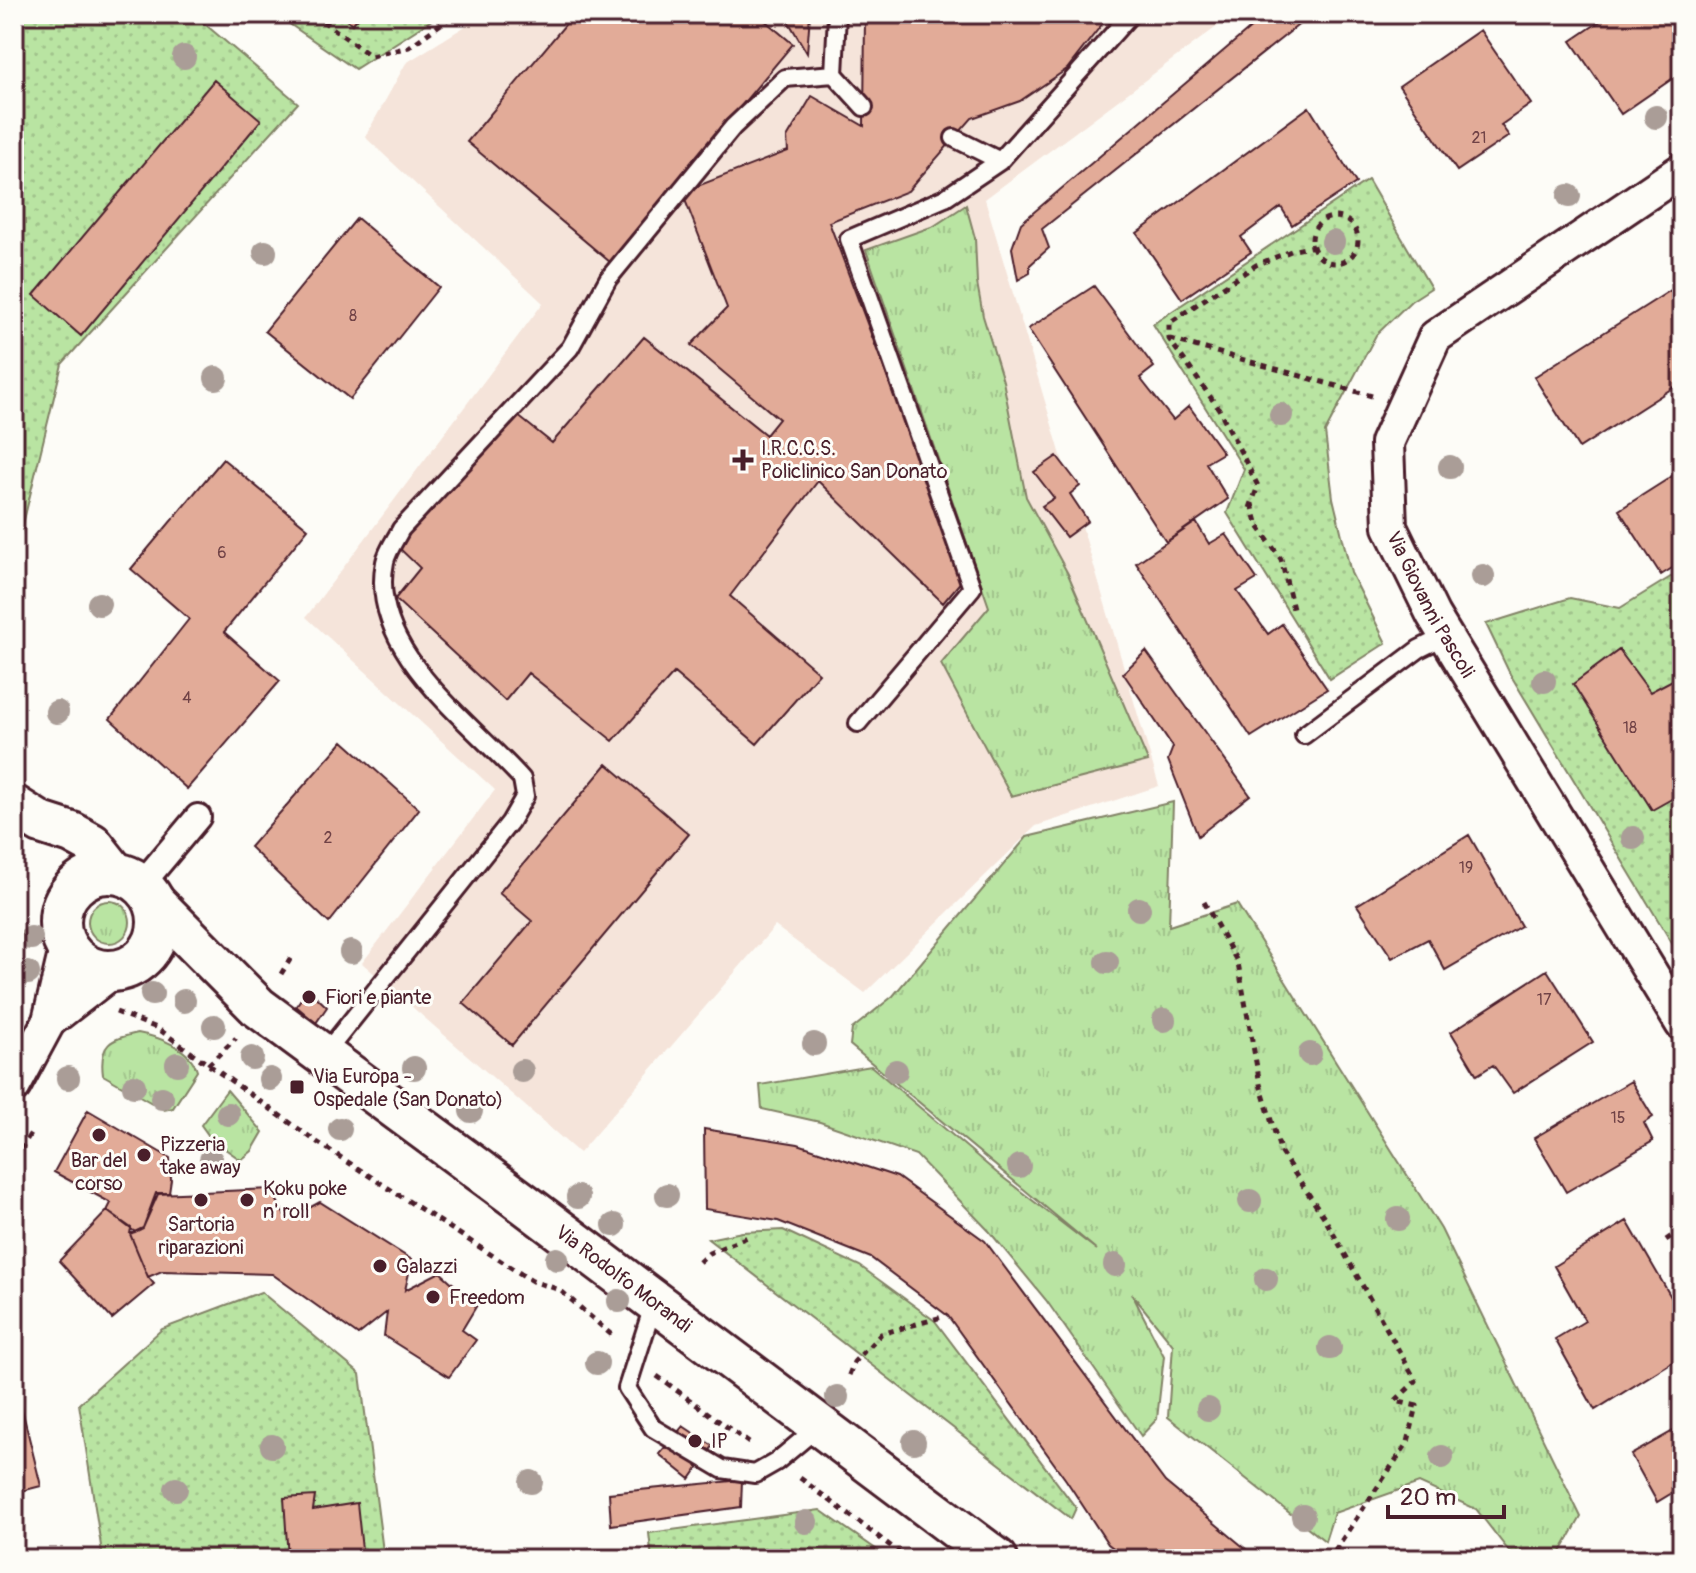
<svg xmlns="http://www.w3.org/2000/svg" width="1696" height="1573" font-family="Pangolin,sans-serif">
  <defs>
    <pattern id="grass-tufts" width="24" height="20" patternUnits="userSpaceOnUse" patternTransform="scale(2)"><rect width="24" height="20" fill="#b9e4a2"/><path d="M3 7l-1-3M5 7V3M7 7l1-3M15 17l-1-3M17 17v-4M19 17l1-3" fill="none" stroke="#a1c38c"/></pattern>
    <pattern id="garden-dots" width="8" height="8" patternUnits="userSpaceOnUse" patternTransform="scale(2)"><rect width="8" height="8" fill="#b9e4a2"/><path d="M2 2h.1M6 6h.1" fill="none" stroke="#a1c38c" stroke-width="1.8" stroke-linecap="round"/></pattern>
  </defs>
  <rect width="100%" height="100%" fill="#fdfcf7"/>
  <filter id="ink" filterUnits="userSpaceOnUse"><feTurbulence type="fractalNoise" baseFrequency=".0125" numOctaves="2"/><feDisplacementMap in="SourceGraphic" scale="16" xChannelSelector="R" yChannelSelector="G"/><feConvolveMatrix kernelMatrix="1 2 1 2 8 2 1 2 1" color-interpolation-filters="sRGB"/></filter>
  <g filter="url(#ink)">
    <!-- built -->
    <path fill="#f5e4da" d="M 485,14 L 1234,14 L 985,199 L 1159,786 L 1036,826 L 865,993 L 775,926 L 579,1153 L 362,963 L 495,790 L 306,617 L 543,303 L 365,137 L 406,63 Z"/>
    <!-- grass -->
    <path fill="url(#grass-tufts)" stroke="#828266" stroke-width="2" d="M 966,205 L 975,238 L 977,283 L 983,316 L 1003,381 L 1026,497 L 1068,574 L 1148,761 L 1011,796 L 941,664 L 989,607 L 866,250 L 934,226 Z
      M 1173,802 L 1169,926 L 1237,904 L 1441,1229 L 1581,1517 L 1557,1559 L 1515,1559 L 1476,1509 L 1419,1483 L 1334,1513 L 1325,1541 L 1168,1417 L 1173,1345 L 1132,1294 L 1164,1356 L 1157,1419 L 1141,1436 L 1046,1300 L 989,1231 L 916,1155 L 820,1122 L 762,1109 L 760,1085 L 871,1066 L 997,1173 L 1097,1250 L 850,1045 L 852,1029 L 893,996 L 1027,837 Z
      M88 922a21 21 0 1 1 42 0a21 21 0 1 1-42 0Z
      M 138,1033 C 159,1037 191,1048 197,1071 L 173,1108 L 164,1110 L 103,1075 C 99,1044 110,1039 138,1033 Z
      M 227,1090 L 263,1132 L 252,1151 L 241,1160 L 211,1139 L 201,1125 Z"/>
    <!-- garden -->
    <path fill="url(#garden-dots)" stroke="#828266" stroke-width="2" d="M 14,14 L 193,14 L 298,103 L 62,364 L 14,561 Z
      M 275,14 L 441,14 L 355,69 Z
      M 1368,180 L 1431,288 L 1411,301 L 1376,335 L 1325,432 L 1333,498 L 1351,573 L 1386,643 L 1330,679 L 1227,513 L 1244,469 L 1153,324 Z
      M 1682,570 L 1682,960 L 1510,674 L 1486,624 L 1570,598 L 1620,608 Z
      M 783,1230 L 860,1266 L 935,1321 L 1076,1508 L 1071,1519 L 708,1239 L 742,1232 Z
      M 261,1292 L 360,1374 L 384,1559 L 103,1559 L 79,1404 L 162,1329 Z
      M 820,1510 L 890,1559 L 652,1559 L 649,1533 Z"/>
    <!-- building -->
    <path fill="#e2ab98" stroke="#4a1f2b" stroke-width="2" d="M 341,14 L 362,14 L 352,24 Z
      M 574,14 L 757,14 L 793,44 L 610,262 L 467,142 Z
      M 784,14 L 810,14 L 807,53 Z
      M 865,14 L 1110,14 L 1067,69 L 1020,101 L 972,118 L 908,191 L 829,222 L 963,579 L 943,603 L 818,481 L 730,596 L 819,673 L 757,744 L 674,673 L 613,741 L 528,673 L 505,701 L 395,599 L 420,568 L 397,546 L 517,415 L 552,443 L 644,337 L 766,435 L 779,419 L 691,345 L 727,308 L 682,192 L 788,151 L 787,138 L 812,96 L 864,126 Z
      M 1267,14 L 1301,14 L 1306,19 L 1042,229 L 1049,248 L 1030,265 L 1030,273 L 1018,280 L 1012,248 L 1021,223 Z
      M 1611,14 L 1682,14 L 1682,72 L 1621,114 L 1571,41 Z
      M 1480,30 L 1531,104 L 1501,125 L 1509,136 L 1457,171 L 1399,86 Z
      M 214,80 L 261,120 L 81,336 L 34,295 Z
      M 1309,107 L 1356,183 L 1292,225 L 1281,207 L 1241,237 L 1251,252 L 1182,299 L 1137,233 Z
      M 357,218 L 439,287 L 350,399 L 265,331 Z
      M 1682,283 L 1682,382 L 1579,448 L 1534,377 Z
      M 1094,286 L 1154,367 L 1140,378 L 1173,420 L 1189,406 L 1223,453 L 1206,463 L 1228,499 L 1166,542 L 1028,329 Z
      M 1057,456 L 1080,486 L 1070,494 L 1088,521 L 1066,537 L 1042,506 L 1054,498 L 1034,472 Z
      M 223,459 L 308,529 L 224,632 L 280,681 L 187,789 L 110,719 L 189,619 L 131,569 Z
      M 1682,470 L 1682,562 L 1661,575 L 1619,510 Z
      M 1196,522 L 1209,544 L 1226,534 L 1257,579 L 1237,591 L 1268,634 L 1282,624 L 1327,689 L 1251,737 L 1136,563 Z
      M 1619,650 L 1650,692 L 1682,675 L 1682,804 L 1677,796 L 1652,810 L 1573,684 Z
      M 1146,651 L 1250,795 L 1198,836 L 1168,760 L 1173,747 L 1123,673 Z
      M 343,741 L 419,809 L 329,923 L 250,847 Z
      M 607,764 L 689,834 L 512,1045 L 463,1003 L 532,921 L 499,893 Z
      M 1469,835 L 1521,926 L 1445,970 L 1428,939 L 1392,958 L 1357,905 Z
      M 1547,970 L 1593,1042 L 1513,1093 L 1493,1065 L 1477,1075 L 1451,1032 Z
      M 308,989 L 327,1007 L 316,1023 L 296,1006 Z
      M 1631,1081 L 1653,1117 L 1644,1123 L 1653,1141 L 1566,1192 L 1534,1138 Z
      M 88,1110 L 170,1158 L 171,1180 L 169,1193 L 156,1193 L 143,1228 L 135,1232 L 107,1211 L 111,1203 L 54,1172 Z
      M 704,1129 L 798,1144 L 897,1177 L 985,1241 L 1165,1482 L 1258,1559 L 1128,1559 L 1108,1544 L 1066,1480 L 948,1316 L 871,1258 L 778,1221 L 705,1209 Z
      M 271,1189 L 287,1220 L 320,1202 L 412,1260 L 405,1290 L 440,1272 L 477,1305 L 462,1330 L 476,1340 L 449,1377 L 384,1336 L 387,1312 L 358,1335 L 272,1274 L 162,1271 L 148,1277 L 130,1234 L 143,1228 L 158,1194 Z
      M 107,1211 L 131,1228 L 130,1234 L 148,1277 L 154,1284 L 112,1319 L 59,1261 Z
      M 1627,1221 L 1682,1316 L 1682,1356 L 1595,1410 L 1555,1339 L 1585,1321 L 1554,1266 Z
      M 14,1389 L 17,1389 L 41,1486 L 14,1493 Z
      M 683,1426 L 713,1446 L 690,1479 L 659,1454 Z
      M 1682,1426 L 1682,1487 L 1657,1502 L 1631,1455 Z
      M 742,1480 L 741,1507 L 611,1525 L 609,1493 Z
      M 315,1496 L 313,1510 L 357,1503 L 363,1559 L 288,1559 L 284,1498 Z"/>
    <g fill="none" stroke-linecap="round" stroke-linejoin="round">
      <!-- service casing -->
      <g stroke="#4a1f2b" stroke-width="22">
        <path id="service" d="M 834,74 L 864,107
          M 954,138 L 1000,161
          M 858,723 L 972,588 L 849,239 L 945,198 L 1000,161 L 1131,14
          M 1304,735 L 1419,649 L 1445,636
          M 324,1055 L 510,822 L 525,796 L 522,779 C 471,722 367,650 385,562 C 387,551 396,539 401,529 L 570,348 L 608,279 L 733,127 L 785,78 L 834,74 L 837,14
          M 654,1303 L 627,1388 L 653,1428 L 722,1469 L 755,1474 L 776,1462 L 818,1427"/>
      </g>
      <!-- pedestrian casing -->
      <g stroke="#4a1f2b" stroke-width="30">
        <path id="pedestrian" d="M 141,885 L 198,817"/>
      </g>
      <!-- minor casing -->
      <g stroke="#4a1f2b" stroke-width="38">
        <g id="minor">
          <path id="s1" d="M 1682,170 L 1435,337 L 1387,443 L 1390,527 L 1433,615 L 1682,1024"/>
          <path d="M 49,1021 L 112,972"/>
          <path d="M 14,1086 L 49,1021 L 66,949"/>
        </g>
      </g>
      <!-- tertiary casing -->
      <g stroke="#4a1f2b" stroke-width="46">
        <g id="tertiary">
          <path d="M 14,806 L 41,823 L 72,833 L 92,844 L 115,873"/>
          <circle cx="109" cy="922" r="49"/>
          <path id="s2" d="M 155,903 L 258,1007 L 526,1205 L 997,1559"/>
        </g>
      </g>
      <!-- path -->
      <path stroke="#4a1f2b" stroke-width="5" stroke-dasharray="6 6" stroke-linecap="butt" d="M 313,14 L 371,56 L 409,47 L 455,14
        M1312 240a23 23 0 1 1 46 0a23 23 0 1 1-46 0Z
        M 1170,339 L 1372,396
        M 1252,504 L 1258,526 L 1281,559 L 1293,609
        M 1250,508 L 1258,486 L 1219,409 L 1169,339 L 1169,323 L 1256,265 L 1291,251 L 1313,246
        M 1204,902 L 1238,963 L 1260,1084 L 1281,1153 L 1324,1217 L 1416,1381 L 1395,1401 L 1417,1406 L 1408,1442 L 1329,1559
        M 281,974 L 291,958
        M 116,1012 L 157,1028 L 317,1142 L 532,1281 L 560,1290 L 614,1337
        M 208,1065 L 236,1038
        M 14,1160 L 32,1131
        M 1666,1240 L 1682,1229
        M 699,1262 L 709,1253 L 750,1236
        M 849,1375 L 854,1362 L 881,1334 L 942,1317
        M 657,1376 L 749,1443
        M 800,1478 L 908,1559"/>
      <!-- service -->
      <use href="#service" stroke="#fdfcf7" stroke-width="16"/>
      <!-- pedestrian -->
      <use href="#pedestrian" stroke="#fdfcf7" stroke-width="24"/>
      <!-- minor -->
      <use href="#minor" stroke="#fdfcf7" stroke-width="32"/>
      <!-- tertiary -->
      <use href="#tertiary" stroke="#fdfcf7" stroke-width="40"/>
    </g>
    <!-- trees -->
    <g fill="#aa9d97">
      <circle cx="184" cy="57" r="12"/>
      <circle cx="1656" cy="117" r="12"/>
      <circle cx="1569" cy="196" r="12"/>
      <circle cx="1333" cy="242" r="12"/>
      <circle cx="265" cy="252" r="12"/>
      <circle cx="216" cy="378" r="12"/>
      <circle cx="1281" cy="415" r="12"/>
      <circle cx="1450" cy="467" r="12"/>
      <circle cx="1483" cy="576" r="12"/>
      <circle cx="99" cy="604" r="12"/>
      <circle cx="1544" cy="681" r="12"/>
      <circle cx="57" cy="712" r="12"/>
      <circle cx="1633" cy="838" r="12"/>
      <circle cx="1139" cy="909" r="12"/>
      <circle cx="31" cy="938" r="12"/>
      <circle cx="351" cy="952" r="12"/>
      <circle cx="1107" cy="962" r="12"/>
      <circle cx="28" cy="973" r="12"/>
      <circle cx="152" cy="994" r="12"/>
      <circle cx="184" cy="1001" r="12"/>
      <circle cx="1164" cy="1020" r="12"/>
      <circle cx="214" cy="1026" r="12"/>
      <circle cx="814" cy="1044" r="12"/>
      <circle cx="1310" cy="1054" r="12"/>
      <circle cx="252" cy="1058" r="12"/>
      <circle cx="177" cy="1064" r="12"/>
      <circle cx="414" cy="1068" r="12"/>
      <circle cx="522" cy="1071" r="12"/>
      <circle cx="896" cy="1071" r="12"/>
      <circle cx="68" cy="1078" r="12"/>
      <circle cx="270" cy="1079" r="12"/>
      <circle cx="134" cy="1086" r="12"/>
      <circle cx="162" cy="1098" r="12"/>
      <circle cx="471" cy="1111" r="12"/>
      <circle cx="228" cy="1114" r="12"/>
      <circle cx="340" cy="1129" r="12"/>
      <circle cx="211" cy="1160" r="12"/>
      <circle cx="1019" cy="1166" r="12"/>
      <circle cx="667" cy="1195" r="12"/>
      <circle cx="578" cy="1197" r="12"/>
      <circle cx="1250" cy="1201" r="12"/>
      <circle cx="1398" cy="1219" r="12"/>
      <circle cx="614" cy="1225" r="12"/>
      <circle cx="557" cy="1259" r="12"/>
      <circle cx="1115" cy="1265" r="12"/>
      <circle cx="1266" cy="1279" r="12"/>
      <circle cx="619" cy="1301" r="12"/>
      <circle cx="1330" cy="1348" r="12"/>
      <circle cx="597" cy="1363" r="12"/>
      <circle cx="837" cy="1397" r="12"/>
      <circle cx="1208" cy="1409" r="12"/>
      <circle cx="914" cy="1442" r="12"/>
      <circle cx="272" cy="1446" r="12"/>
      <circle cx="1442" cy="1457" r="12"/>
      <circle cx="531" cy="1482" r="12"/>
      <circle cx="176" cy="1489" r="12"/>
      <circle cx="1303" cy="1516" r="12"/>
      <circle cx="806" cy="1522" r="12"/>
    </g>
  </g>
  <!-- markers -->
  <g fill="#4a1f2b" stroke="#fdfcf7" stroke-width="3">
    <path d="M739 448h8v8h8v8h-8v8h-8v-8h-8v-8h8z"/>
    <circle cx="309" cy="997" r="8"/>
    <rect x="289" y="1079" width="16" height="16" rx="4"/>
    <circle cx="99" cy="1135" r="8"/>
    <circle cx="144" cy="1155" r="8"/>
    <circle cx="201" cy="1200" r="8"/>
    <circle cx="247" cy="1200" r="8"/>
    <circle cx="380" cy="1266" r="8"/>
    <circle cx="433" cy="1297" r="8"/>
    <circle cx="695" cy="1441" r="8"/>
  </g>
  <g text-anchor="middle" stroke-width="6" stroke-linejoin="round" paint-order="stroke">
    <!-- number labels -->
    <g font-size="16" fill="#704246">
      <text x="1479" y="143">21</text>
      <text x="353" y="321">8</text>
      <text x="222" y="558">6</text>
      <text x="187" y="703">4</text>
      <text x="1630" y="733">18</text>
      <text x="328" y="843">2</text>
      <text x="1466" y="873">19</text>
      <text x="1544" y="1005">17</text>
      <text x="1618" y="1123">15</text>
    </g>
    <!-- poi labels -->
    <g font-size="20" fill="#4a1f2b" stroke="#fdfcf7" text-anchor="start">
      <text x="761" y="455">I.R.C.C.S.<tspan x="761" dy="23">Policlinico San Donato</tspan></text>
      <text x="325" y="1004">Fiori e piante</text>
      <text x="313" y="1083">Via Europa -<tspan x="313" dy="23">Ospedale (San Donato)</tspan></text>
      <text x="160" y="1151">Pizzeria<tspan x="160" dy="23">take away</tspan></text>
      <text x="99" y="1167" text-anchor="middle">Bar del<tspan x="99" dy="23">corso</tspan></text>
      <text x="263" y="1195">Koku poke<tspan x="263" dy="23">n' roll</tspan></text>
      <text x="201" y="1231" text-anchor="middle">Sartoria<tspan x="201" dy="23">riparazioni</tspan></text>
      <text x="396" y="1273">Galazzi</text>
      <text x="449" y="1304">Freedom</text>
      <text x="711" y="1448">IP</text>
    </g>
    <!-- street labels -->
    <g font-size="20" fill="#4a1f2b" stroke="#fdfcf7">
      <text dy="7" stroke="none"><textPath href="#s1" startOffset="586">Via Giovanni Pascoli</textPath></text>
      <text dy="7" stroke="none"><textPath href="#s2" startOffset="602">Via Rodolfo Morandi</textPath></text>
    </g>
  </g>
  <!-- margin -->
  <rect width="1696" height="1573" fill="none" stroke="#fdfcf7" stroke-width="48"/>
  <rect x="24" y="24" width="1648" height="1525" fill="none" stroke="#4a1f2b" stroke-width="3" filter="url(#ink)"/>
  <!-- scale -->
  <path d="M1388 1505v12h116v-12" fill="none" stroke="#4a1f2b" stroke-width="4"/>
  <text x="1400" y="1505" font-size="24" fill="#4a1f2b" stroke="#fdfcf7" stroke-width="6" paint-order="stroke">20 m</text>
</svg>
